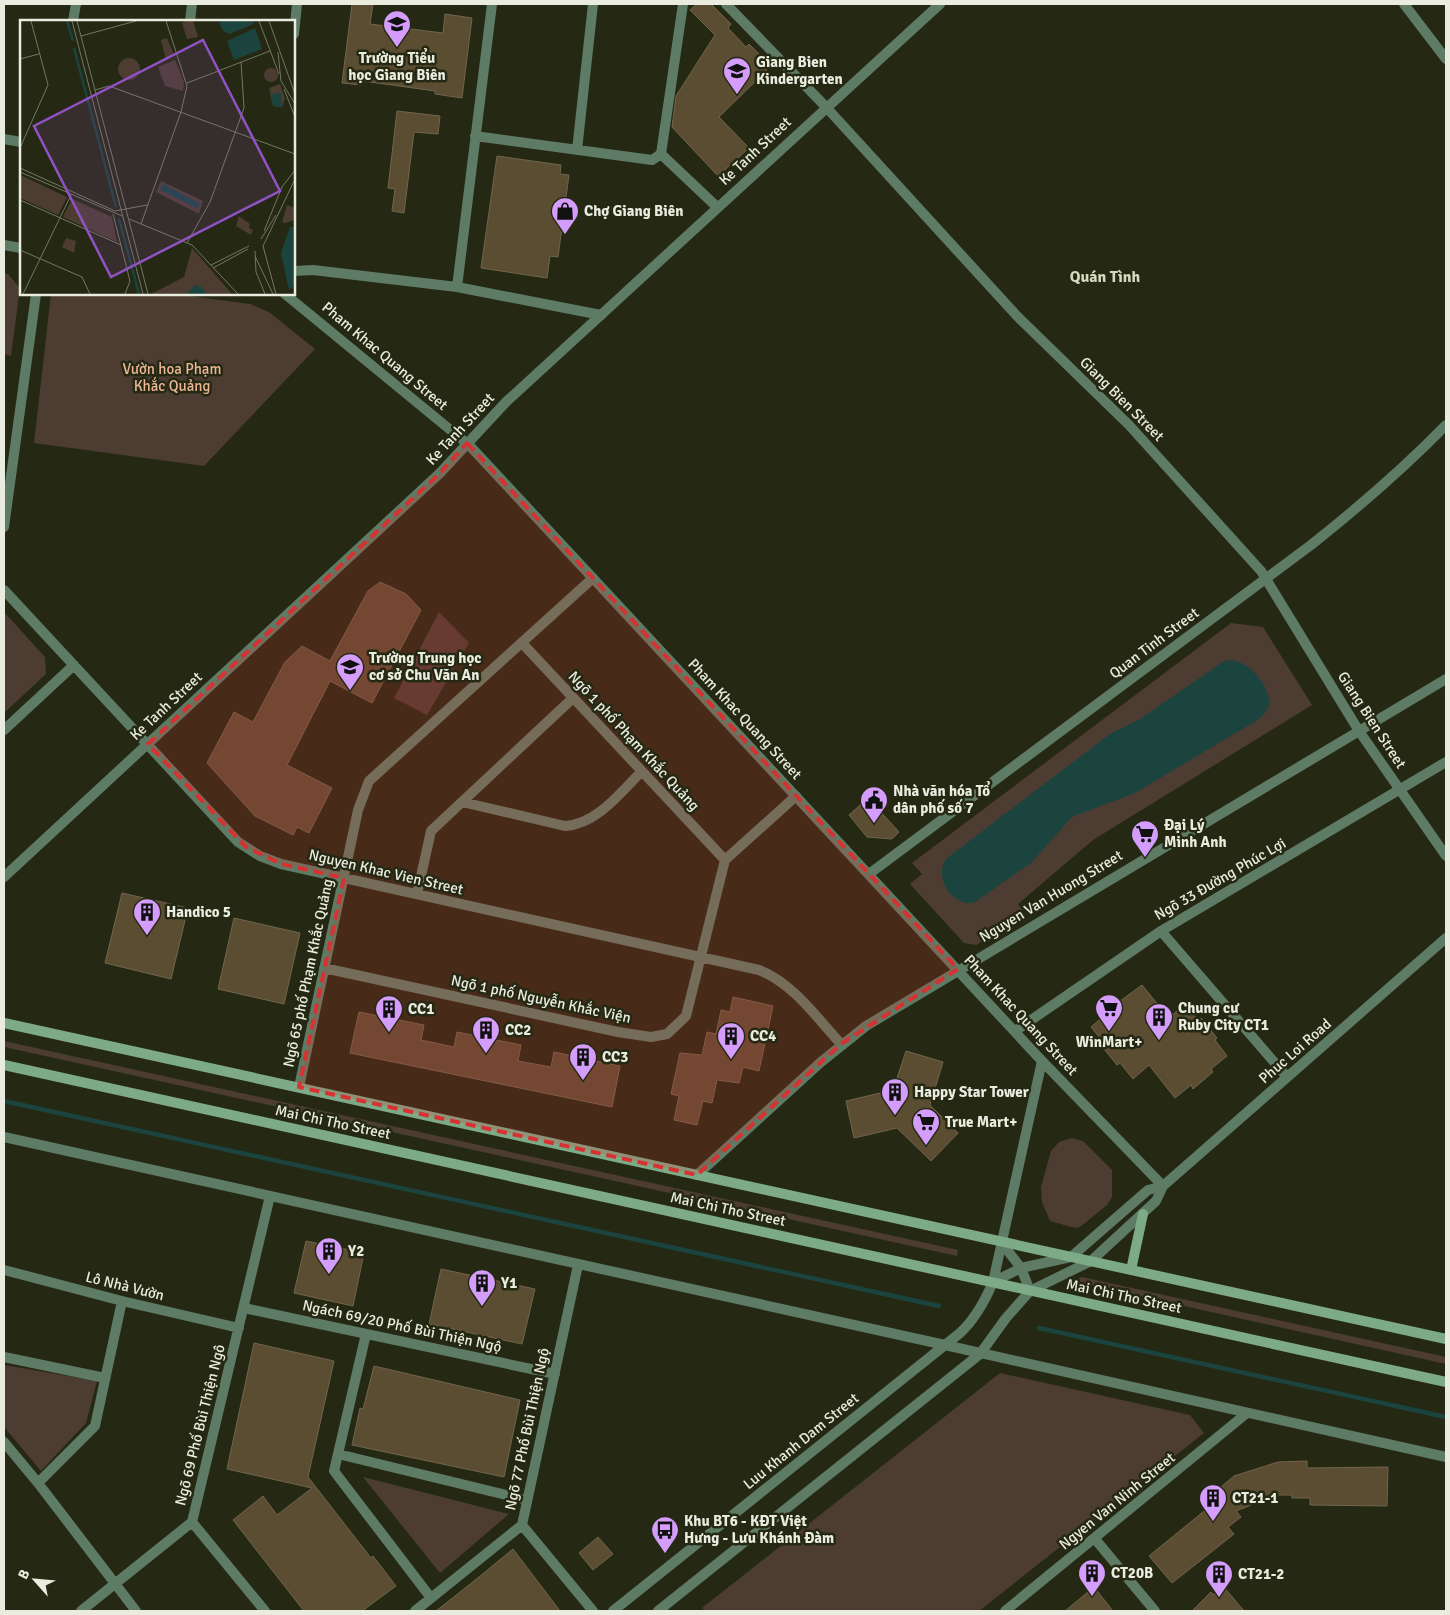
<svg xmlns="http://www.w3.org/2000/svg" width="1450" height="1615" font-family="Signika,sans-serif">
  <rect width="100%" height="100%" fill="#252913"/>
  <!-- green -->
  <path fill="#4c3c32" d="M 4,273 L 8,274 L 20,288 L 11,356 L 4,354 Z
    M 51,294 L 175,294 L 250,304 L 269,312 L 315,349 L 204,466 L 34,443 Z
    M 4,612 L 45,657 L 46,674 L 4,713 Z
    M 439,612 L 469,643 L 427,715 L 394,698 Z
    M 1231,623 L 1263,627 L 1312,705 L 1093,840 L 1018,904 L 1026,916 L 976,945 L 964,943 L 910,884 L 922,874 L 912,863 Z
    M 4,1041 L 958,1250 L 957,1256 L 4,1047 Z
    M 1071,1138 L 1083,1141 L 1112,1170 L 1112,1197 L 1107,1205 L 1080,1227 L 1075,1228 L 1050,1221 L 1042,1202 L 1041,1187 L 1051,1151 L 1059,1142 Z
    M 1082,1277 L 1446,1357 L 1446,1364 L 1081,1283 L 1079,1278 Z
    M 4,1365 L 97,1381 L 86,1423 L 41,1471 L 4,1427 Z
    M 1000,1373 L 1190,1415 L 1204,1433 L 979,1611 L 705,1611 L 702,1608 Z
    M 363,1477 L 509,1514 L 440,1573 Z"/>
  <!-- water -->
  <path fill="#1c443f" d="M 1230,660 C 1247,660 1270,685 1269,703 C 1269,710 1264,714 1259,719 L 1135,793 L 1072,817 L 1031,863 L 975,902 C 956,908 935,882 944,863 C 947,857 954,853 959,849 L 1110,734 L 1140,719 L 1224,661 Z"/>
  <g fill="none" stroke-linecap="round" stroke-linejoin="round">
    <!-- stream -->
    <path stroke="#1c443f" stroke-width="4.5" d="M 4,1101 L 939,1306
      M 1039,1328 L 1446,1417"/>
  </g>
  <!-- building -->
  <path fill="#5b4d31" stroke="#71654e" d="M 352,4 L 373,4 L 370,24 L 443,33 L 445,14 L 472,18 L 462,98 L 435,94 L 435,91 L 363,81 L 362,85 L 342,83 Z
    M 697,4 L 711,4 L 731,24 L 728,28 L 746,47 L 749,44 L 764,59 L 760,63 L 767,70 L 719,117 L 749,148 L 718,176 L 672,127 L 676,96 L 715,35 L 690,10 Z
    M 397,111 L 440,116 L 438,134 L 414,132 L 404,213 L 392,211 L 395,189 L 388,188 Z
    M 497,156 L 561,165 L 560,174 L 569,175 L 558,257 L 550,256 L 547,278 L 481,268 Z
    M 380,582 L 406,594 L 421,610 L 372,703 L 330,681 L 287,765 L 332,788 L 309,833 L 297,827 L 293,835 L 255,816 L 207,763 L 234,712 L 253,722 L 285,662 L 302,646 L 330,661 L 368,591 Z
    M 868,798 L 899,832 L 892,839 L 867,837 L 849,815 Z
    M 122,893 L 188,908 L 171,979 L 105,963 Z
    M 234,918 L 300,933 L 284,1004 L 218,989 Z
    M 1142,985 L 1169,1018 L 1185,1004 L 1198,1020 L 1201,1018 L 1217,1038 L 1215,1040 L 1227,1056 L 1211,1069 L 1213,1072 L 1193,1089 L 1191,1085 L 1175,1098 L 1149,1065 L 1133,1079 L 1120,1063 L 1117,1065 L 1100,1044 L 1103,1042 L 1091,1027 L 1105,1015 L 1104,1013 Z
    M 733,997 L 773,1006 L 759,1071 L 743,1067 L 739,1083 L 717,1080 L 712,1103 L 703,1101 L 697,1125 L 674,1120 L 679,1096 L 671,1094 L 680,1053 L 702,1055 L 707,1032 L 716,1034 L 721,1010 L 730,1012 Z
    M 359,1012 L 424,1025 L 421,1040 L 454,1047 L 457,1032 L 521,1045 L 518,1061 L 551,1067 L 554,1052 L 620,1066 L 612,1107 L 350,1053 Z
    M 906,1051 L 943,1062 L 930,1105 L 958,1133 L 931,1161 L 897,1128 L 854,1138 L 846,1101 L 893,1090 Z
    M 306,1241 L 364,1253 L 353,1306 L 294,1293 Z
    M 441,1269 L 535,1289 L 522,1344 L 429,1324 Z
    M 254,1343 L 334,1361 L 308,1477 L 371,1558 L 373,1556 L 396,1586 L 362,1611 L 304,1611 L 233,1520 L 263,1496 L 277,1515 L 312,1488 L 227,1469 Z
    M 374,1366 L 520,1400 L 504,1477 L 352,1445 L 360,1408 L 363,1409 Z
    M 1307,1461 L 1307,1468 L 1388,1467 L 1387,1506 L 1310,1505 L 1310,1498 L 1292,1498 L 1292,1495 L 1277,1495 L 1236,1511 L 1241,1517 L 1228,1527 L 1234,1534 L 1172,1583 L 1149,1556 L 1214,1503 L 1209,1497 L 1234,1476 L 1278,1462 Z
    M 598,1537 L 613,1554 L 593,1570 L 579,1553 Z
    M 513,1549 L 560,1611 L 436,1611 L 479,1577 Z
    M 1223,1586 L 1244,1611 L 1192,1611 L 1211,1592 L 1213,1595 Z
    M 1094,1587 L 1113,1611 L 1065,1611 Z"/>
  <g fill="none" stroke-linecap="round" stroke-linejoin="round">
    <!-- minor -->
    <path stroke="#5e7b65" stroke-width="10" d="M 1404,4 L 1446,59
      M 73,21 L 76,4
      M 190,21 L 192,4
      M 475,136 L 652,160 L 661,154
      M 4,139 L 21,142
      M 577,150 L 593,4
      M 661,154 L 683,4
      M 661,154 L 717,207
      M 294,271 L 313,270 L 457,287 L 601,315
      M 457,287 L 492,4
      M 4,527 L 36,294
      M 4,590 L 238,842 L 260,856 L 281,864 L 759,970 C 794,984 816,1017 841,1044
      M 522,643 L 725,860 L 796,796
      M 4,730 L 74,665
      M 462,802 L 565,826 C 597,824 620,793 642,771
      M 869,874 L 1311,545 C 1359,507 1404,468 1446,425
      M 417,894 L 431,831 L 573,698
      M 1161,931 L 1287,1077
      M 324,968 L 618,1032 L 651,1037 L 667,1034 L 686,1016 L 725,860
      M 1015,1031 L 1161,931 L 1446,762
      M 299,1087 L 358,810 L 369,781 L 593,578
      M 4,1137 L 945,1345
      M 697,1175 L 821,1062 L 866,1026 L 1446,679
      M 4,1270 L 122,1301 L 239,1328
      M 244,1308 L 555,1374
      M 366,1334 L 334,1471 L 431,1598
      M 4,1357 L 105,1378
      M 4,1442 L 38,1483 L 136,1611
      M 338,1454 L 527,1500
      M 38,1483 L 95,1426 L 122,1301
      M 192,1522 L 265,1611
      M 522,1525 L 593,1611
      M 1095,1539 L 1155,1611
      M 81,1611 L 192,1522 L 270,1196
      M 415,1611 L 522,1525 L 578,1265"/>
    <!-- tertiary -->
    <path stroke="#5e7b65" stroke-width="10" d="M 726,4 L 826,107 L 1017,316 L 1129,425 L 1261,571 L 1359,731 L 1446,856
      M 294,34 L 297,4
      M 4,245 L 21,248
      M 285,294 L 470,446 L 1042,1061 L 1163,1186
      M 4,877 L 440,473 L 506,402 L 940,4
      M 1001,1242 L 1021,1268 L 1030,1291
      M 993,1282 L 1021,1268 L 1071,1257 L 1148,1190 L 1163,1186 L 1446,938
      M 945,1345 L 1446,1457
      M 613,1611 L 960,1333 C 975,1319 985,1301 993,1282 L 1042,1061
      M 658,1611 L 980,1354 L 1006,1318 L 1030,1291 L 1091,1261 L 1156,1201 L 1163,1186
      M 1005,1611 L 1247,1413"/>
    <!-- secondary -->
    <path stroke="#7dab88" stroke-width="10" d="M 4,1023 L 1446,1339
      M 4,1065 L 1446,1382
      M 1131,1270 L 1143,1214"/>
  </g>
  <!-- marked area -->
  <path fill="#d73231" fill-opacity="0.2" stroke="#d73231" stroke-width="4" stroke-dasharray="10 6" stroke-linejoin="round" d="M 467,443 L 958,969 L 841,1044 L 697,1175 L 299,1087 L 344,878 L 281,864 L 246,847 L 148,744 L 440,473 Z"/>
  <!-- icons -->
  <defs>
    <g id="school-pin" transform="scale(1.4375)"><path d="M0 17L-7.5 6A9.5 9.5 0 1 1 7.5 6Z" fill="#d49cfb" stroke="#252913"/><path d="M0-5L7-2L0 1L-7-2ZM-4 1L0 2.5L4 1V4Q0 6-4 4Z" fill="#111"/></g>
    <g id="shop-pin" transform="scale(1.4375)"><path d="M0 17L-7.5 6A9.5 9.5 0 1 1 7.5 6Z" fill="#d49cfb" stroke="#252913"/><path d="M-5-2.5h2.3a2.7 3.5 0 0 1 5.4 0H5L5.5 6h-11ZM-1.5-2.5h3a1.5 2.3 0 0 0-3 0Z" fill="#111"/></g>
    <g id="civic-pin" transform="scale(1.4375)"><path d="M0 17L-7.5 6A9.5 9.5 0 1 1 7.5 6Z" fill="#d49cfb" stroke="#252913"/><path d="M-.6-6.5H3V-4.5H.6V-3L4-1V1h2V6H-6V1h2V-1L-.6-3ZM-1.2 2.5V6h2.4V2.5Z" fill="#111"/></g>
    <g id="supermarket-pin" transform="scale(1.4375)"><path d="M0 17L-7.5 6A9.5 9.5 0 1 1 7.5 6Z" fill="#d49cfb" stroke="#252913"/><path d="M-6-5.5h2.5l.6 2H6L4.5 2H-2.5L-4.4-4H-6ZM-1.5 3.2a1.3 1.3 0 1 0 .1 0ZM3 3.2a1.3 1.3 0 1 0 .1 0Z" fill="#111"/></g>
    <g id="building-pin" transform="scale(1.4375)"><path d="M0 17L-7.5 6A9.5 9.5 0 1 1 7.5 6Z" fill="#d49cfb" stroke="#252913"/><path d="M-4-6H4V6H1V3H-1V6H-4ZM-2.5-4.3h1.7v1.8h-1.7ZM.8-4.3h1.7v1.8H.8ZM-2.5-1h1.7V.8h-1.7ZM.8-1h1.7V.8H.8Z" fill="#111"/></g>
    <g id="bus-pin" transform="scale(1.4375)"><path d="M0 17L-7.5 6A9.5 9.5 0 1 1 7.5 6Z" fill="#d49cfb" stroke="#252913"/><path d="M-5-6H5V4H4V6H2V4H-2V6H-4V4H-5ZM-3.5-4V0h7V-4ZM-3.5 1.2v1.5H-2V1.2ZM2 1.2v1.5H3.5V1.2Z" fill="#111"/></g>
  </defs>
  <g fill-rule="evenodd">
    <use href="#school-pin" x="397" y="24"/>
    <use href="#school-pin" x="737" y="71"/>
    <use href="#shop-pin" x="565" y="211"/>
    <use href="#school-pin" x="350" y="667"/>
    <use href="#civic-pin" x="874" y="800"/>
    <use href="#supermarket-pin" x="1145" y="834"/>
    <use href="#building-pin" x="147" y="912"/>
    <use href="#supermarket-pin" x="1109" y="1008"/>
    <use href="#building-pin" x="389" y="1009"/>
    <use href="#building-pin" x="1159" y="1017"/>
    <use href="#building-pin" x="486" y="1030"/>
    <use href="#building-pin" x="731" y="1036"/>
    <use href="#building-pin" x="583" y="1057"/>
    <use href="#building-pin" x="895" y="1092"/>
    <use href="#supermarket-pin" x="926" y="1122"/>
    <use href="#building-pin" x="329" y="1251"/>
    <use href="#building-pin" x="482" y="1283"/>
    <use href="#building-pin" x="1213" y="1498"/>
    <use href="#bus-pin" x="665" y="1530"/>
    <use href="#building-pin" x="1092" y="1573"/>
    <use href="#building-pin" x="1219" y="1574"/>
  </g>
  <g text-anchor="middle" stroke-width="5" stroke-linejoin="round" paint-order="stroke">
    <!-- poi labels -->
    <g font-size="15" font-weight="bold" fill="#e9ecde" stroke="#252913" text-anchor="start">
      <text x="397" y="63" text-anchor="middle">Trường Tiểu<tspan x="397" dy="17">học Giang Biên</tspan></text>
      <text x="756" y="67">Giang Bien<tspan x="756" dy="17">Kindergarten</tspan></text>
      <text x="584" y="216">Chợ Giang Biên</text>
      <text x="369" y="663">Trường Trung học<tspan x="369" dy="17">cơ sở Chu Văn An</tspan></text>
      <text x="893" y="796">Nhà văn hóa Tổ<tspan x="893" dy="17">dân phố số 7</tspan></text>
      <text x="1164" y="830">Đại Lý<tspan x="1164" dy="17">Minh Anh</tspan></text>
      <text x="166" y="917">Handico 5</text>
      <text x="1178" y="1013">Chung cư<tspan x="1178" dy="17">Ruby City CT1</tspan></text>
      <text x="408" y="1014">CC1</text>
      <text x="505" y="1035">CC2</text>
      <text x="750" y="1041">CC4</text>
      <text x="1109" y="1047" text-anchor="middle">WinMart+</text>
      <text x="602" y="1062">CC3</text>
      <text x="914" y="1097">Happy Star Tower</text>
      <text x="945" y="1127">True Mart+</text>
      <text x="348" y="1256">Y2</text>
      <text x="501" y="1288">Y1</text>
      <text x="1232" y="1503">CT21-1</text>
      <text x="684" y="1526">Khu BT6 - KĐT Việt<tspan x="684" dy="17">Hưng - Lưu Khánh Đàm</tspan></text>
      <text x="1111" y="1578">CT20B</text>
      <text x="1238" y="1579">CT21-2</text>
    </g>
    <!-- street labels -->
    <g font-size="15" fill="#e9ecde" stroke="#252913">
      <text transform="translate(755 151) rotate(-43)" y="5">Ke Tanh Street</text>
      <text transform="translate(385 356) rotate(40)" y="5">Pham Khac Quang Street</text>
      <text transform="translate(1122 399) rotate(45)" y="5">Giang Bien Street</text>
      <text transform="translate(460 429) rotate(-47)" y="5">Ke Tanh Street</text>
      <text transform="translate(1154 643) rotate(-37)" y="5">Quan Tinh Street</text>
      <text transform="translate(166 706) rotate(-43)" y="5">Ke Tanh Street</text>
      <text transform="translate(745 719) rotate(47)" y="5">Pham Khac Quang Street</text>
      <text transform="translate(1372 720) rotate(57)" y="5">Giang Bien Street</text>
      <text transform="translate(634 741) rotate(47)" y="5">Ngõ 1 phố Phạm Khắc Quảng</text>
      <text transform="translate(386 872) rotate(13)" y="5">Nguyen Khac Vien Street</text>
      <text transform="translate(1220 879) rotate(-30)" y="5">Ngõ 33 Đường Phúc Lợi</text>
      <text transform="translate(1051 896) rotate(-31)" y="5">Nguyen Van Huong Street</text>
      <text transform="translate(308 973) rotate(-78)" y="5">Ngõ 65 phố Phạm Khắc Quảng</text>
      <text transform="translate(541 999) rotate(12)" y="5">Ngõ 1 phố Nguyễn Khắc Viện</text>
      <text transform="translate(1021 1015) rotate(47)" y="5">Pham Khac Quang Street</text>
      <text transform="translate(1295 1051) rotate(-41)" y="5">Phuc Loi Road</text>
      <text transform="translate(333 1122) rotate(12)" y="5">Mai Chi Tho Street</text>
      <text transform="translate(728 1209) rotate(12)" y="5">Mai Chi Tho Street</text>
      <text transform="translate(125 1286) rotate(14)" y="5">Lô Nhà Vườn</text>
      <text transform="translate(1124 1296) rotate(12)" y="5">Mai Chi Tho Street</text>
      <text transform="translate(402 1326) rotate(12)" y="5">Ngách 69/20 Phố Bùi Thiện Ngộ</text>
      <text transform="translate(200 1425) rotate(-76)" y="5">Ngõ 69 Phố Bùi Thiện Ngô</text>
      <text transform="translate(527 1429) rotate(-78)" y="5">Ngõ 77 Phố Bùi Thiện Ngộ</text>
      <text transform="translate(801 1441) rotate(-39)" y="5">Luu Khanh Dam Street</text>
      <text transform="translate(1117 1501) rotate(-39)" y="5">Ngyen Van Ninh Street</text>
    </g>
    <!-- park labels -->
    <g font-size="15" fill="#ecb697" stroke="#252913">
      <text x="172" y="374">Vườn hoa Phạm<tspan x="172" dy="17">Khắc Quảng</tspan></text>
    </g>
    <!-- neighbourhood labels -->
    <g font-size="16" font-weight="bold" fill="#d3dabe" stroke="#252913">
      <text x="1105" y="282">Quán Tình</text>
    </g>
  </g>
  <!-- overview -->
  <g transform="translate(20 20)">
    <rect width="275" height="275" fill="#252913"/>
    <path d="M 166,1 L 173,1 L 178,17 L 167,19 L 162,3 ZM 147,18 L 154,35 L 146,40 L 141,20 ZM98 49a11 11 0 1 1 22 0a11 11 0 1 1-22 0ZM 155,40 L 164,62 L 163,71 L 145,66 L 138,47 ZM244 55a7 7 0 1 1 14 0a7 7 0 1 1-14 0ZM 260,64 L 265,79 L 262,87 L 253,86 L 249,68 ZM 0,155 L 47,177 L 38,195 L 0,178 ZM 141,161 L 183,181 L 179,194 L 136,172 ZM 52,179 L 92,197 L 97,222 L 43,197 ZM 267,185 L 275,188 L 275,200 L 265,203 L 262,202 ZM 219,196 L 230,204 L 229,208 L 233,210 L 231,215 L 216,206 ZM 46,218 L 56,221 L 54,233 L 42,227 ZM 172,228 L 212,274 L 131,274 L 164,257 Z" fill="#4c3c32"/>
    <path d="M 199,1 L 233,1 L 234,4 L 209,14 L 202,10 ZM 235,8 L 242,29 L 214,40 L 207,21 ZM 260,72 L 263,87 L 253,86 L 250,75 ZM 143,164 L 179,183 L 178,189 L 140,170 ZM 270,207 L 275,207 L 275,266 L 269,270 L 261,233 ZM 175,265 L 182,267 L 186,274 L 167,274 Z" fill="#1c443f"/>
    <path fill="none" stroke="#1c443f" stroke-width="2.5" d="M 47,1 L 53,21M 54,28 L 96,187M 99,199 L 119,274"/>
    <path fill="none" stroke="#737764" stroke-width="1" d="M 52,1 L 123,274M 57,1 L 128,274M 239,1 L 259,54M 249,1 L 275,74M 61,16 L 116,1M 258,32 L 261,61 L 275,84M 0,39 L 19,34M 167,63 L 250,31M 264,69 L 275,97M 75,70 L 89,66 L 275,134M 0,128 L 28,65 L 11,1M 0,148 L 95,191 L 127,185M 0,152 L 102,196M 0,180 L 101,225M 93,194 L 110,261 L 105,274M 109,199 L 172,225 L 218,274M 121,204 L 161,92 L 167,66 L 146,1M 244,211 L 262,167 L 275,150M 241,219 L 256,195M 167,223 L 190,182 L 224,88 L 221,42M 0,230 L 62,257 L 70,274M 235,231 L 236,252 L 245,274M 235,236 L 253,274M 191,245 L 229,226M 193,248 L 228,229M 3,274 L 51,175M 256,274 L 243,226 L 275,159"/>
    <path fill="#9152c5" fill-opacity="0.15" stroke="#9152c5" stroke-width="2.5" d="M 183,20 L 260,171 L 91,257 L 14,106 Z"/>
    <rect width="275" height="275" fill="none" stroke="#e9ecde" stroke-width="2.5"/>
  </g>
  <!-- border -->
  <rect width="1450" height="1615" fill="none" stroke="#e9ecde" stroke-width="10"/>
  <!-- north arrow -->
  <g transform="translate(35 1580) rotate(297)" stroke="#252913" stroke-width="4" paint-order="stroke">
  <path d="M0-4L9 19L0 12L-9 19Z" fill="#e9ecde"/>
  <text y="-8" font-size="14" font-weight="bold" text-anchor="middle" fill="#e9ecde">B</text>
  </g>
</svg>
